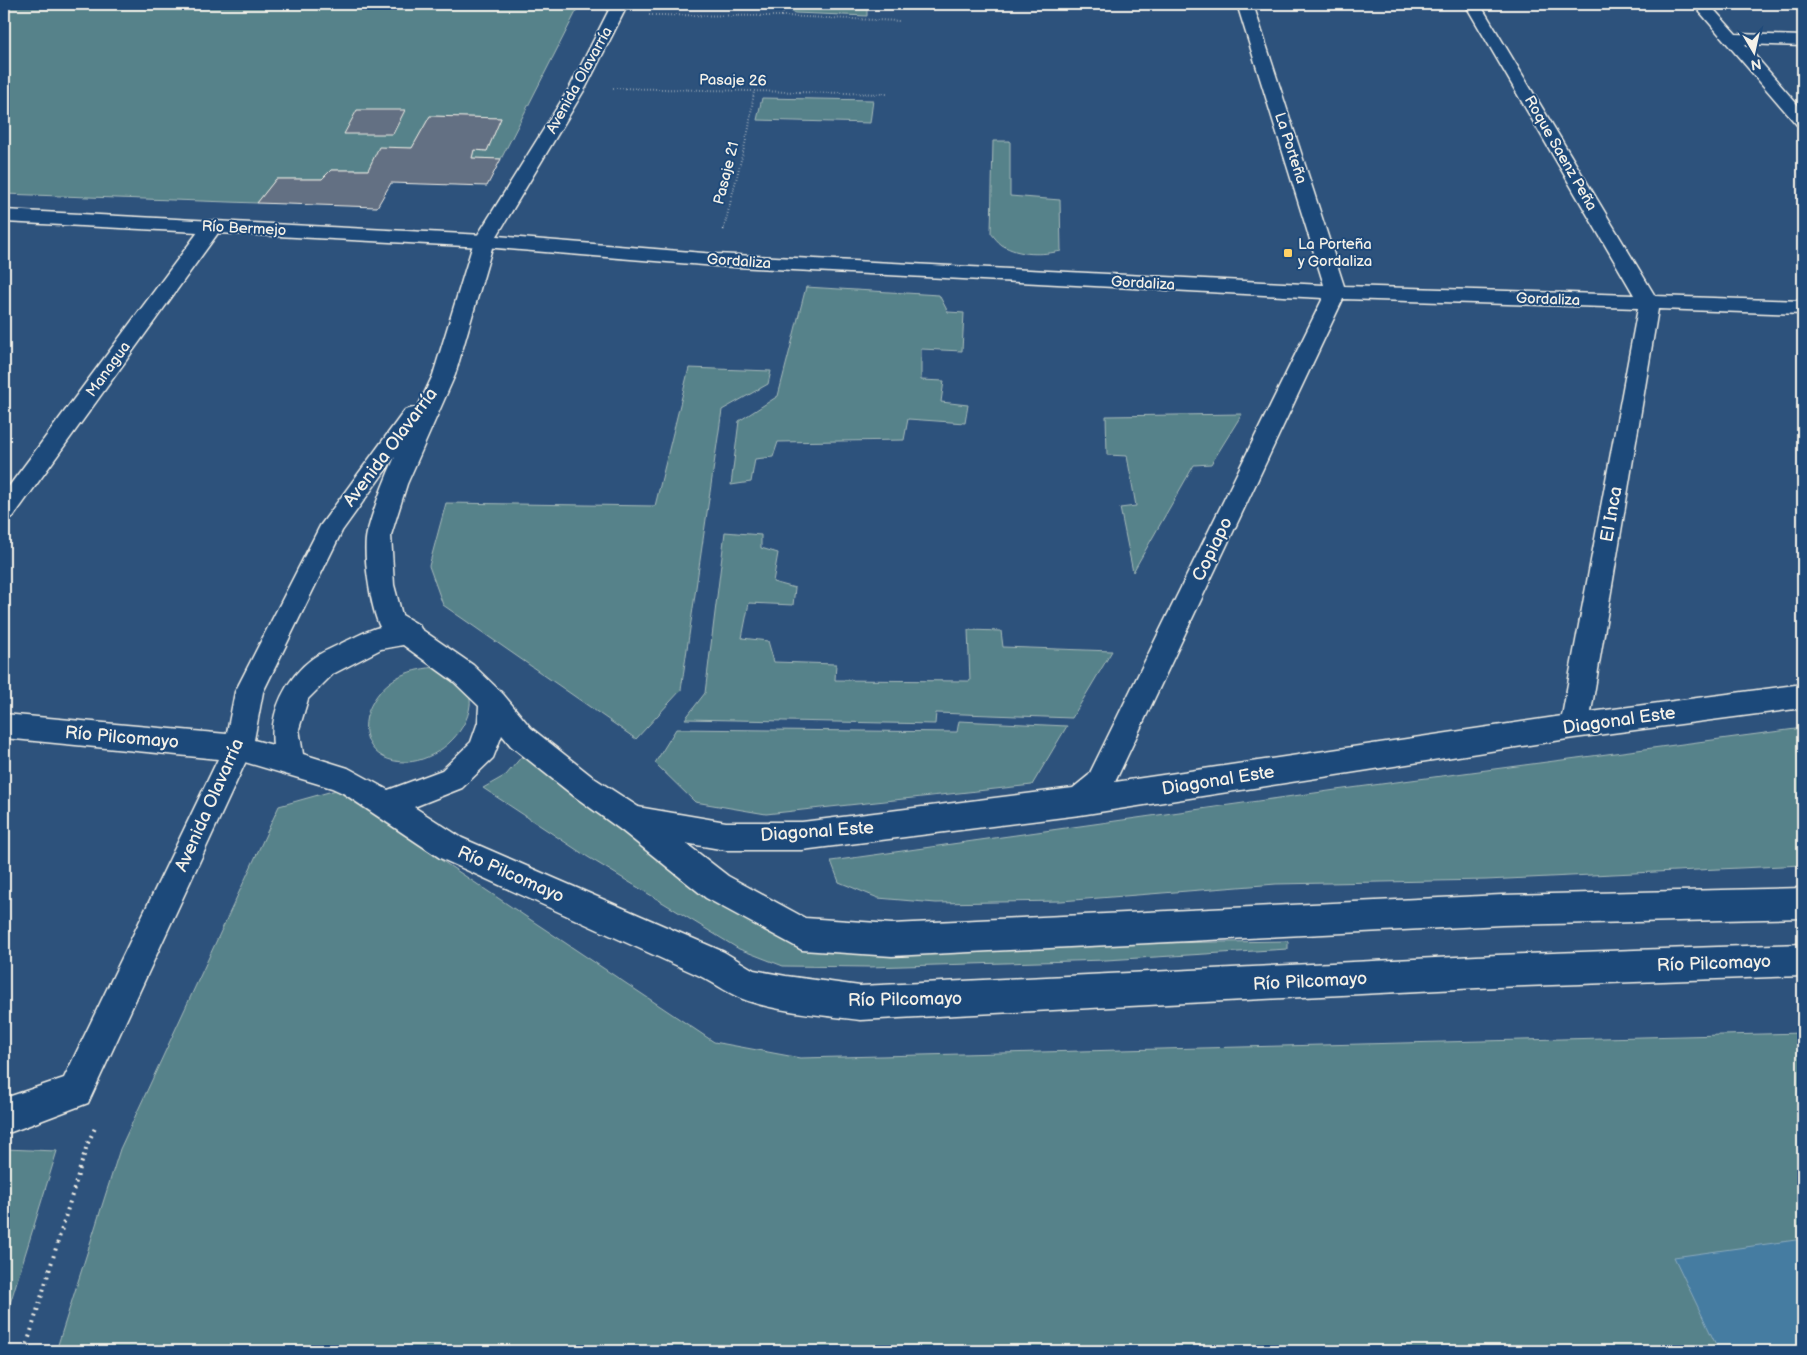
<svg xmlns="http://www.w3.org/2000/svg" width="1807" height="1355" font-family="'Balsamiq Sans',sans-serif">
  <rect width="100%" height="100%" fill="#2d527c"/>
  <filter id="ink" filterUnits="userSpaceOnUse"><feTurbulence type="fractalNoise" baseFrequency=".02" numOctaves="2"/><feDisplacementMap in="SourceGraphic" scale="10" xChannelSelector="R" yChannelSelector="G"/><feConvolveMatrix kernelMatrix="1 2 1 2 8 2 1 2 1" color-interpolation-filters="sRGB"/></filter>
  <g filter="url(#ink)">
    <!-- green -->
    <path fill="#57828a" stroke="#a6bab9" d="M 4,4 L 580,4 L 501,159 L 472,158 L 474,150 L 487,151 L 501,118 L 430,116 L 412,148 L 379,148 L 368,170 L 331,170 L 322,179 L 276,179 L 257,203 L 4,194 Z
      M 793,4 L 810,4 L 810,7 L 867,8 L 867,16 L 795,13 L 791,11 Z
      M 762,98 L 873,100 L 870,123 L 757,120 Z
      M 993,141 L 1010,141 L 1010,196 L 1060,200 L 1061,251 C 1043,255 1019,256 1002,245 C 998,242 994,237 991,233 Z
      M 806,287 L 939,295 L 948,312 L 964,313 L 962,351 L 921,349 L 921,380 L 944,381 L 941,402 L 968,405 L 965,423 L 908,419 L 904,440 L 778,442 L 773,457 L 755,459 L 751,482 L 731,485 L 739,421 L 778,396 Z
      M 689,368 L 771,371 L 768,384 L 722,410 L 681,690 L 636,739 L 443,605 L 429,566 L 446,503 L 655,506 Z
      M 1242,414 L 1211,464 L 1194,465 L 1133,572 L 1120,508 L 1136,506 L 1127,456 L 1107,455 L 1106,416 Z
      M 725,532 L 761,535 L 761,548 L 778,553 L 773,582 L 795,588 L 793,605 L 749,603 L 742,638 L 768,641 L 774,662 L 836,664 L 835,680 L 970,681 L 968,630 L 1001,631 L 1003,647 L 1112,651 L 1072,718 L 936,713 L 935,724 L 685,719 L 705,693 Z
      M 438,667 L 467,686 C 468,692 471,699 470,705 C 467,734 435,761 407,762 C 369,763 355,730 374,700 C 389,676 411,669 438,667 Z
      M 959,721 L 1067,726 L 1032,785 L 766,814 L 695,802 L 655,763 L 676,729 L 957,732 Z
      M 1803,728 L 1803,865 L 1486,880 L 1276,884 L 1061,901 L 936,903 L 878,898 L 839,882 L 831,861 L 1336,790 Z
      M 523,755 L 766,922 L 895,947 L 1288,941 L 1288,949 L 1106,960 L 869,967 L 783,966 L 739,949 L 583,854 L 483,788 L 506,775 Z
      M 336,790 L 714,1042 L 800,1058 L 1803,1033 L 1803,1351 L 56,1351 L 120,1149 L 279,806 Z
      M 4,1149 L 57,1151 L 4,1323 Z"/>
    <!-- water -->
    <path fill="#447ba1" stroke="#8aaabd" d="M 1803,1239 L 1803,1351 L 1719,1351 L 1674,1257 Z"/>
    <!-- building -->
    <path fill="#647083" stroke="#f4f1e8" d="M 357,110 L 405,110 L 393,134 L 344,134 Z
      M 430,116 L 501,118 L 487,151 L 474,150 L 472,158 L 501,159 L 487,186 L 391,183 L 377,207 L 257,203 L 276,179 L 322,179 L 331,170 L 368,170 L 379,147 L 412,148 Z"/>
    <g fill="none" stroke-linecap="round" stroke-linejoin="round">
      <!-- street casing -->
      <g stroke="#f4f1e8" stroke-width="3">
        <path id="street" d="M 1237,4 L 1253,4 L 1344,286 L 1634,295 L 1465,4 L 1480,4 L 1655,296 L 1803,301 L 1803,314 L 1658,309 L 1591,712 L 1803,684 L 1803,708 L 1574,738 L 1080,815 L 802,850 L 726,850 L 632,834 L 621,830 L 617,820 L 621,810 L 632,806 L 726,822 L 802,822 L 1073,788 L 1089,775 L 1323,298 L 716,266 L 484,247 L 218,233 L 13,517 L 4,520 L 4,493 L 198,232 L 4,222 L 4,210 L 484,235 L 716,254 L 1324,285 ZM 1343,299 L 1638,308 L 1562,716 L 1115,782 Z
          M 1693,4 L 1709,4 L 1736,34 L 1803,36 L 1803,46 L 1745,44 L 1803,111 L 1803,126 L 1797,125 Z
          M 4,714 L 238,735 L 248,739 L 252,748 L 88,1103 L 11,1132 L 4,1132 L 4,1096 L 11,1096 L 64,1078 L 218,759 L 4,738 Z"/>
      </g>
      <!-- secondary casing -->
      <g stroke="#f4f1e8" stroke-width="3">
        <path id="secondary" d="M 612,4 L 628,4 L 586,87 L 494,241 L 455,375 L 407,484 L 391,535 L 394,585 L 402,615 L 419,625 L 421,629 L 473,665 L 503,694 L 531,728 L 594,778 L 643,810 L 728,876 L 805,918 L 892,924 L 1502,895 L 1803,888 L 1803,918 L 1502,925 L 892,956 L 802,950 L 706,898 L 621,830 L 574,796 L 511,746 L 502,735 L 493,758 L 462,788 L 414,807 L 462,838 L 724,952 L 754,970 L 786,976 L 860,986 L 1497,955 L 1803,944 L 1803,976 L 1497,987 L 860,1020 C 823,1015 784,1013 748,1001 C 732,996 716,984 700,976 L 440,858 L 343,793 L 332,788 L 228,757 L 224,748 L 235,692 L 320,526 L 405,410 L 413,408 L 417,409 L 433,375 L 474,241 L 570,87 ZM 395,457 C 384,481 374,507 367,533 C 362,553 371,609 380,627 C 367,630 356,637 344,642 C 334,647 322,652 313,658 C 286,678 269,712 273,745 L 254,740 L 263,692 L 342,531 ZM 403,645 L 453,681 L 479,706 L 478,722 L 471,742 L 442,770 L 388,790 L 348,768 L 303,754 L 299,729 L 308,699 L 333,674 L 381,649 Z"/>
      </g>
      <!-- path-far2 -->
      <path stroke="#f4f1e8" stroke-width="2" stroke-dasharray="0.5 2.5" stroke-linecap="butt" d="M 649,15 L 782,16 L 899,21
        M 782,16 L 785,4
        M 613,88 L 888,94
        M 724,228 L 749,128 L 754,91"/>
      <!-- path-far1 -->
      <path stroke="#f4f1e8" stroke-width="2.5" stroke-dasharray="1 3" stroke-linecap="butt" d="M 723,230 L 724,226"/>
      <!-- path -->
      <path stroke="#f4f1e8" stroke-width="4" stroke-dasharray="2 5" stroke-linecap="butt" d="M 25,1351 L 87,1145 L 95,1128"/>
      <!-- street -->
      <use href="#street" fill="#1f4a7a" fill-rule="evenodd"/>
      <!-- secondary -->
      <use href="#secondary" fill="#1f4a7a" fill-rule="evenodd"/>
    </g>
  </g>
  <!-- markers -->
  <rect fill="#ffd166" stroke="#1f4a7a" stroke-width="2" x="1283" y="248" width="10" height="10" rx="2.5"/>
  <g text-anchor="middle" stroke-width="4" stroke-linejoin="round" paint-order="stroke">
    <!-- far-street labels -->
    <g font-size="15" fill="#f4f1e8" stroke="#1f4a7a">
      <text transform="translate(579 80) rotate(-61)" y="5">Avenida Olavarría</text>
      <text transform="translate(733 80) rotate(1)" y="5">Pasaje 26</text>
      <text transform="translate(1291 148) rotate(72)" y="5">La Porteña</text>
      <text transform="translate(1561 153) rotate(60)" y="5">Roque Saenz Peña</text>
      <text transform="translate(726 173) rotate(-76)" y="5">Pasaje 21</text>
      <text transform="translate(244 228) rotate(3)" y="5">Río Bermejo</text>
      <text transform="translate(739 261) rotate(4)" y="5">Gordaliza</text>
      <text transform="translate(1143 283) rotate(3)" y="5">Gordaliza</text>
      <text transform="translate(1548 299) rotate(2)" y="5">Gordaliza</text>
      <text transform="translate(108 369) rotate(-54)" y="5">Managua</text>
    </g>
    <!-- far-poi labels -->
    <g font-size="15" fill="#f4f1e8" stroke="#1f4a7a" text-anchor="start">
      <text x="1298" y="249">La Porteña<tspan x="1298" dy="17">y Gordaliza</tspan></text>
    </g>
    <!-- street labels -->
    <g font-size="18" fill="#f4f1e8" stroke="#1f4a7a">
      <text transform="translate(390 447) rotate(-53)" y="6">Avenida Olavarría</text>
      <text transform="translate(1611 514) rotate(-80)" y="6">El Inca</text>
      <text transform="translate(1212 549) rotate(-64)" y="6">Copiapo</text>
      <text transform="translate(1619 720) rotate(-8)" y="6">Diagonal Este</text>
      <text transform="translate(122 737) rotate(5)" y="6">Río Pilcomayo</text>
      <text transform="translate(1218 780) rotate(-9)" y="6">Diagonal Este</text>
      <text transform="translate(209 805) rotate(-66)" y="6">Avenida Olavarría</text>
      <text transform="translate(817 831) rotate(-4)" y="6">Diagonal Este</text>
      <text transform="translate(511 874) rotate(24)" y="6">Río Pilcomayo</text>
      <text transform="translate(1714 963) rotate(-2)" y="6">Río Pilcomayo</text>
      <text transform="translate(1310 981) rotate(-3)" y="6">Río Pilcomayo</text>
      <text transform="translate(905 999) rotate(-1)" y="6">Río Pilcomayo</text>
    </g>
  </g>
  <!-- margin -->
  <rect width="1807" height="1355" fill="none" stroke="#1f4a7a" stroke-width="20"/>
  <rect x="10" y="10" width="1787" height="1335" fill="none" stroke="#f4f1e8" stroke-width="2" filter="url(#ink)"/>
  <!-- north arrow -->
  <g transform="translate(1754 52) rotate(171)" stroke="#1f4a7a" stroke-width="4" paint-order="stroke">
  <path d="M0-4L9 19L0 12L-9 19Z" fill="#f4f1e8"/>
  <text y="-8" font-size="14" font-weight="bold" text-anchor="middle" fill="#f4f1e8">N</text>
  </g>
</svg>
